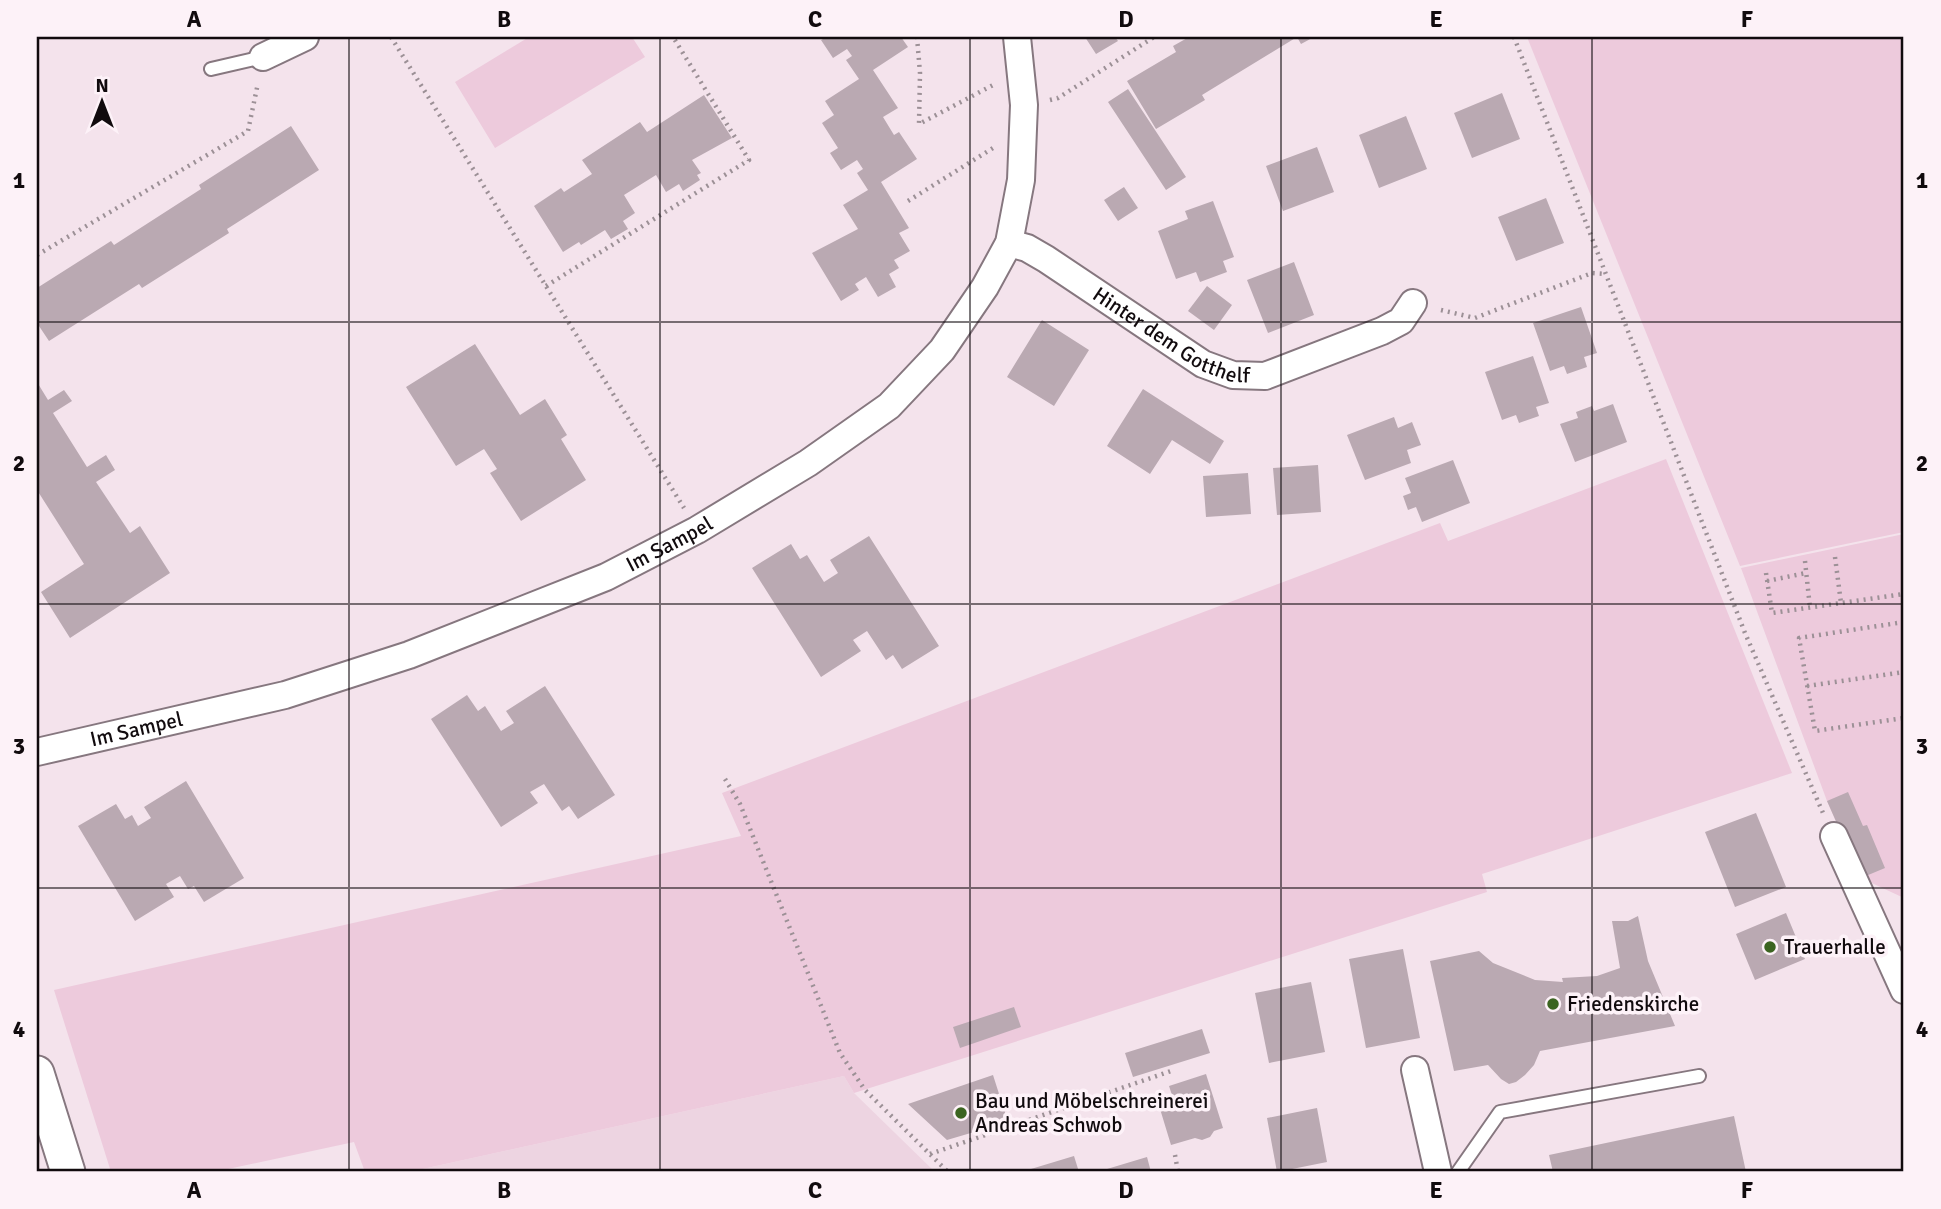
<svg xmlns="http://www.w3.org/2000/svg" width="1941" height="1209" font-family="Signika,sans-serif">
  <rect width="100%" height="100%" fill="#f4e3ec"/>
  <!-- built -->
  <path fill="#edd4e1" d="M 844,1076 L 854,1093 L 935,1172 L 409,1172 Z"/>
  <!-- green -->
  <path fill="#edcadc" d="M 529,37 L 632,37 L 645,57 L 495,148 L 455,82 Z
    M 1527,37 L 1904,37 L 1904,532 L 1740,566 Z
    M 1666,459 L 1792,773 L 1482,874 L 1487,892 L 854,1093 L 844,1076 L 409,1172 L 365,1172 L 354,1142 L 214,1172 L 111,1172 L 54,990 L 741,836 L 722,793 L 1440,523 L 1448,541 Z
    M 1904,534 L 1904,898 L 1861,878 L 1827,801 L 1741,568 Z"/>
  <!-- building -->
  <path fill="#baa9b2" d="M 827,37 L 901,37 L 908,47 L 873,70 L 898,108 L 883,117 L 894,135 L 899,132 L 917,159 L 881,182 L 909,228 L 899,233 L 910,251 L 894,260 L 899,268 L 889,274 L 896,287 L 878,297 L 866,277 L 855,284 L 859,290 L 841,301 L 812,253 L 858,229 L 843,205 L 868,190 L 857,173 L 863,169 L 857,160 L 841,170 L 830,153 L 838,148 L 822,123 L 834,115 L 825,101 L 859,79 L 846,60 L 852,56 L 847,49 L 833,58 L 821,40 Z
    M 1085,37 L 1115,37 L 1118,41 L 1096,54 Z
    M 1189,37 L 1314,37 L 1301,44 L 1297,37 L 1202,95 L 1205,100 L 1156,129 L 1127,81 L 1176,52 L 1173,46 Z
    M 1128,89 L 1186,177 L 1166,190 L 1108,102 Z
    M 1502,93 L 1520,139 L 1472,158 L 1454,113 Z
    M 704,95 L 732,138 L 692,160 L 701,173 L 697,175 L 700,180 L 683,191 L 679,184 L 666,192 L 656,175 L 624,195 L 635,213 L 623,221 L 628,229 L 611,239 L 605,230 L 581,245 L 579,242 L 563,252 L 534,206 L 561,188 L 564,192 L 592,174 L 582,160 L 640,122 L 647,132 Z
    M 1406,116 L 1427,169 L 1379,188 L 1359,135 Z
    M 291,126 L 319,170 L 227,229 L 229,233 L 142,288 L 139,284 L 49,341 L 37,323 L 37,288 L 111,241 L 114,245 L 201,189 L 199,185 Z
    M 1317,147 L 1334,192 L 1283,211 L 1266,166 Z
    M 1124,187 L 1138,208 L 1118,221 L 1104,200 Z
    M 1546,198 L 1564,243 L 1516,261 L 1498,217 Z
    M 1213,201 L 1234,257 L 1223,261 L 1227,272 L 1200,282 L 1196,272 L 1176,279 L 1158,231 L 1188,219 L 1185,211 Z
    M 1294,262 L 1314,315 L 1268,333 L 1247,280 Z
    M 1207,286 L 1232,305 L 1214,330 L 1188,311 Z
    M 1581,307 L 1597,353 L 1584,357 L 1587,367 L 1567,374 L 1564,366 L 1550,371 L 1533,323 Z
    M 1042,320 L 1089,350 L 1054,406 L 1007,377 Z
    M 475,344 L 520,415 L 545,399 L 567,435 L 561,439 L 586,480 L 521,521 L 490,473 L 497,469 L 484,449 L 456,466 L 406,387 Z
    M 1533,356 L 1549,403 L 1536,407 L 1539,416 L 1519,423 L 1516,415 L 1502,420 L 1485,372 Z
    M 37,382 L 48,400 L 64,390 L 72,401 L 53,413 L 87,467 L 106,455 L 115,470 L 96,482 L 130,533 L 140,526 L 170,573 L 70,638 L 41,592 L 84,564 L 37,490 Z
    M 1143,389 L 1224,441 L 1210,464 L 1172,440 L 1150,474 L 1107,446 Z
    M 1613,404 L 1627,442 L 1575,462 L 1560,424 L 1578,418 L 1576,412 L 1592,406 L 1594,411 Z
    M 1394,417 L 1398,428 L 1412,422 L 1421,445 L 1407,450 L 1411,463 L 1365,480 L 1347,435 Z
    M 1453,460 L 1470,503 L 1422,522 L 1416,507 L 1408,510 L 1403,496 L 1411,493 L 1405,478 Z
    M 1318,465 L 1321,512 L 1277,515 L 1273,468 Z
    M 1248,473 L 1251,514 L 1206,517 L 1203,476 Z
    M 869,536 L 939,646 L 902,669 L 893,655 L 886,660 L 867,631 L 853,640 L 861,651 L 821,677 L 752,568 L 791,544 L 800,559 L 807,555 L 824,582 L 838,573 L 830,560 Z
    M 545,686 L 615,795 L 578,819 L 569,806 L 562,811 L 544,784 L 530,792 L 538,803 L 501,827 L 431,719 L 467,695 L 478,711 L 485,706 L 501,731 L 514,723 L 506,711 Z
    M 186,781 L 244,878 L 204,902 L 194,886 L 188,889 L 180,876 L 166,884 L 174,897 L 135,921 L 78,826 L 116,804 L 125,819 L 132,815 L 138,826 L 151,818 L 144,807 Z
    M 1848,792 L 1863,826 L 1867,825 L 1885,868 L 1861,878 L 1827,801 Z
    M 1756,813 L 1786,887 L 1735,907 L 1705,832 Z
    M 1786,913 L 1805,959 L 1755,980 L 1736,934 Z
    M 1638,916 L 1648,961 L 1675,1026 L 1540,1051 L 1534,1065 L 1525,1075 L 1516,1082 L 1509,1084 L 1501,1079 L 1488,1065 L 1454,1071 L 1430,961 L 1479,951 L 1493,963 L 1535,980 L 1563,982 L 1562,978 L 1597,976 L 1620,968 L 1612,921 L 1628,921 Z
    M 1403,949 L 1420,1038 L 1366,1048 L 1349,959 Z
    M 1311,982 L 1325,1052 L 1269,1063 L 1255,993 Z
    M 1014,1007 L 1021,1027 L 960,1048 L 953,1027 Z
    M 1202,1029 L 1210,1053 L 1133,1077 L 1125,1053 Z
    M 1206,1074 L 1223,1128 L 1214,1131 L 1210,1137 L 1202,1140 L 1195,1138 L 1171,1145 L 1157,1099 L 1172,1095 L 1169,1086 Z
    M 993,1075 L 1008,1122 L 947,1140 L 908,1104 Z
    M 1317,1108 L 1327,1162 L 1277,1172 L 1267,1118 Z
    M 1734,1116 L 1746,1172 L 1553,1172 L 1549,1155 Z
    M 1074,1156 L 1079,1172 L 1021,1172 Z
    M 1147,1157 L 1151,1172 L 1097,1172 Z"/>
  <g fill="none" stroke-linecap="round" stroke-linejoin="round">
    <!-- service casing -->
    <g stroke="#86777f" stroke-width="16">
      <path id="service" d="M 211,69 L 263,57
        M 1458,1172 L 1500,1112 L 1699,1076"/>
    </g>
    <!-- minor casing -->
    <g stroke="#86777f" stroke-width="30">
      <g id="minor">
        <path d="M 263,57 L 305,37"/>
        <path id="s1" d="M 1009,243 L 1027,248 L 1046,259 L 1203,364 L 1233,375 L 1265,376 L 1382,331 L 1401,321 L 1413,303"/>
        <path id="s2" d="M 37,752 L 285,695 L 409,655 L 606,577 L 697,530 L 808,463 L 889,406 L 942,350 L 985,287 L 1009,243 L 1021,180 L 1023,129 L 1024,105 L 1017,37"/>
        <path d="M 1834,836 L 1904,990"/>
        <path d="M 1415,1070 L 1438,1172"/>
      </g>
    </g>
    <!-- tertiary casing -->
    <g stroke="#86777f" stroke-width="37">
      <path id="tertiary" d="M 37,1073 L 68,1172"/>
    </g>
    <!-- path -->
    <path stroke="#9c9096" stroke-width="4.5" stroke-dasharray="2 5" stroke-linecap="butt" d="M 391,37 L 684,508
      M 917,37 L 920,73 L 919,124 L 995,84
      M 1514,37 L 1745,633 L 1823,813
      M 1050,100 L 1058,98 L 1154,37
      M 908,201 L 993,148
      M 37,255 L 248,131 L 258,83
      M 546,286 L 749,160 L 673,37
      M 1441,310 L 1475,318 L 1592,273 L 1606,274
      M 1835,557 L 1841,603
      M 1805,561 L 1810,608
      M 1766,573 L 1772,613 L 1904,594
      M 1767,581 L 1806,573
      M 1904,622 L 1799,638 L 1815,731 L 1904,718
      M 1807,686 L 1904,672
      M 725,779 L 740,804 L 840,1053 L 865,1090 L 948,1172
      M 930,1154 L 1171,1071
      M 1175,1155 L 1178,1172"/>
    <!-- service -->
    <use href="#service" stroke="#fff" stroke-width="12"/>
    <!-- minor -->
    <use href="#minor" stroke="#fff" stroke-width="26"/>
    <!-- tertiary -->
    <use href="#tertiary" stroke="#fff" stroke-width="33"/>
  </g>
  <!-- grid -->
  <path fill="none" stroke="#110b0e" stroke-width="2" stroke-opacity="0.55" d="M 349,37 L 349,1172M 660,37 L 660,1172M 970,37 L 970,1172M 1281,37 L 1281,1172M 1592,37 L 1592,1172M 37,322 L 1904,322M 37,604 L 1904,604M 37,888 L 1904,888"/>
  <!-- markers -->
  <g fill="#3b6420" stroke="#fdf2f8" stroke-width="2.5">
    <circle cx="1770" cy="947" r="7"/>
    <circle cx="1553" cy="1004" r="7"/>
    <circle cx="961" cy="1113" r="7"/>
  </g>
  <g text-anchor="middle" stroke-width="7" stroke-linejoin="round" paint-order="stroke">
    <!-- street labels -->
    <g font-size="21" fill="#110b0e" stroke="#fdf2f8">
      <text dy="7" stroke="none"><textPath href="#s1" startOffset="189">Hinter dem Gotthelf</textPath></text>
      <text dy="7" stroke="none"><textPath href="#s2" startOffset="668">Im Sampel</textPath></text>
      <text dy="7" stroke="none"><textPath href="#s2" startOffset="102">Im Sampel</textPath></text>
    </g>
    <!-- poi labels -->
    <g font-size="21" fill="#110b0e" stroke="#fdf2f8" text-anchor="start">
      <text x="1784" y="954">Trauerhalle</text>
      <text x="1567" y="1011">Friedenskirche</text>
      <text x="975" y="1108">Bau und Möbelschreinerei<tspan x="975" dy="24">Andreas Schwob</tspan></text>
    </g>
  </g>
  <!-- border -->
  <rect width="1941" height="1209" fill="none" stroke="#fdf2f8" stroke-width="77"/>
  <!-- north arrow -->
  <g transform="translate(102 102)" stroke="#fdf2f8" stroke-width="5" paint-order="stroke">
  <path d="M0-5L12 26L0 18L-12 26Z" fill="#110b0e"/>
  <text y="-10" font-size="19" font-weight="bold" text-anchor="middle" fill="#110b0e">N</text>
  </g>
  <rect x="38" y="38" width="1864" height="1132" fill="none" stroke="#110b0e" stroke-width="2.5"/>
  <g font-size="23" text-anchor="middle" font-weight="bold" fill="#110b0e">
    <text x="194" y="27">A</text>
    <text x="504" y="27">B</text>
    <text x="815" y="27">C</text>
    <text x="1126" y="27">D</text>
    <text x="1436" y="27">E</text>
    <text x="1747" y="27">F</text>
    <text x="19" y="188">1</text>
    <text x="1922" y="188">1</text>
    <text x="19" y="471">2</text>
    <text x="1922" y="471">2</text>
    <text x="19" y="754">3</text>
    <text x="1922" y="754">3</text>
    <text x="19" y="1037">4</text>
    <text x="1922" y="1037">4</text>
    <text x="194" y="1198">A</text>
    <text x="504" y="1198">B</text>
    <text x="815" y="1198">C</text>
    <text x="1126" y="1198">D</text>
    <text x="1436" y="1198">E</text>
    <text x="1747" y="1198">F</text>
  </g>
</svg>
